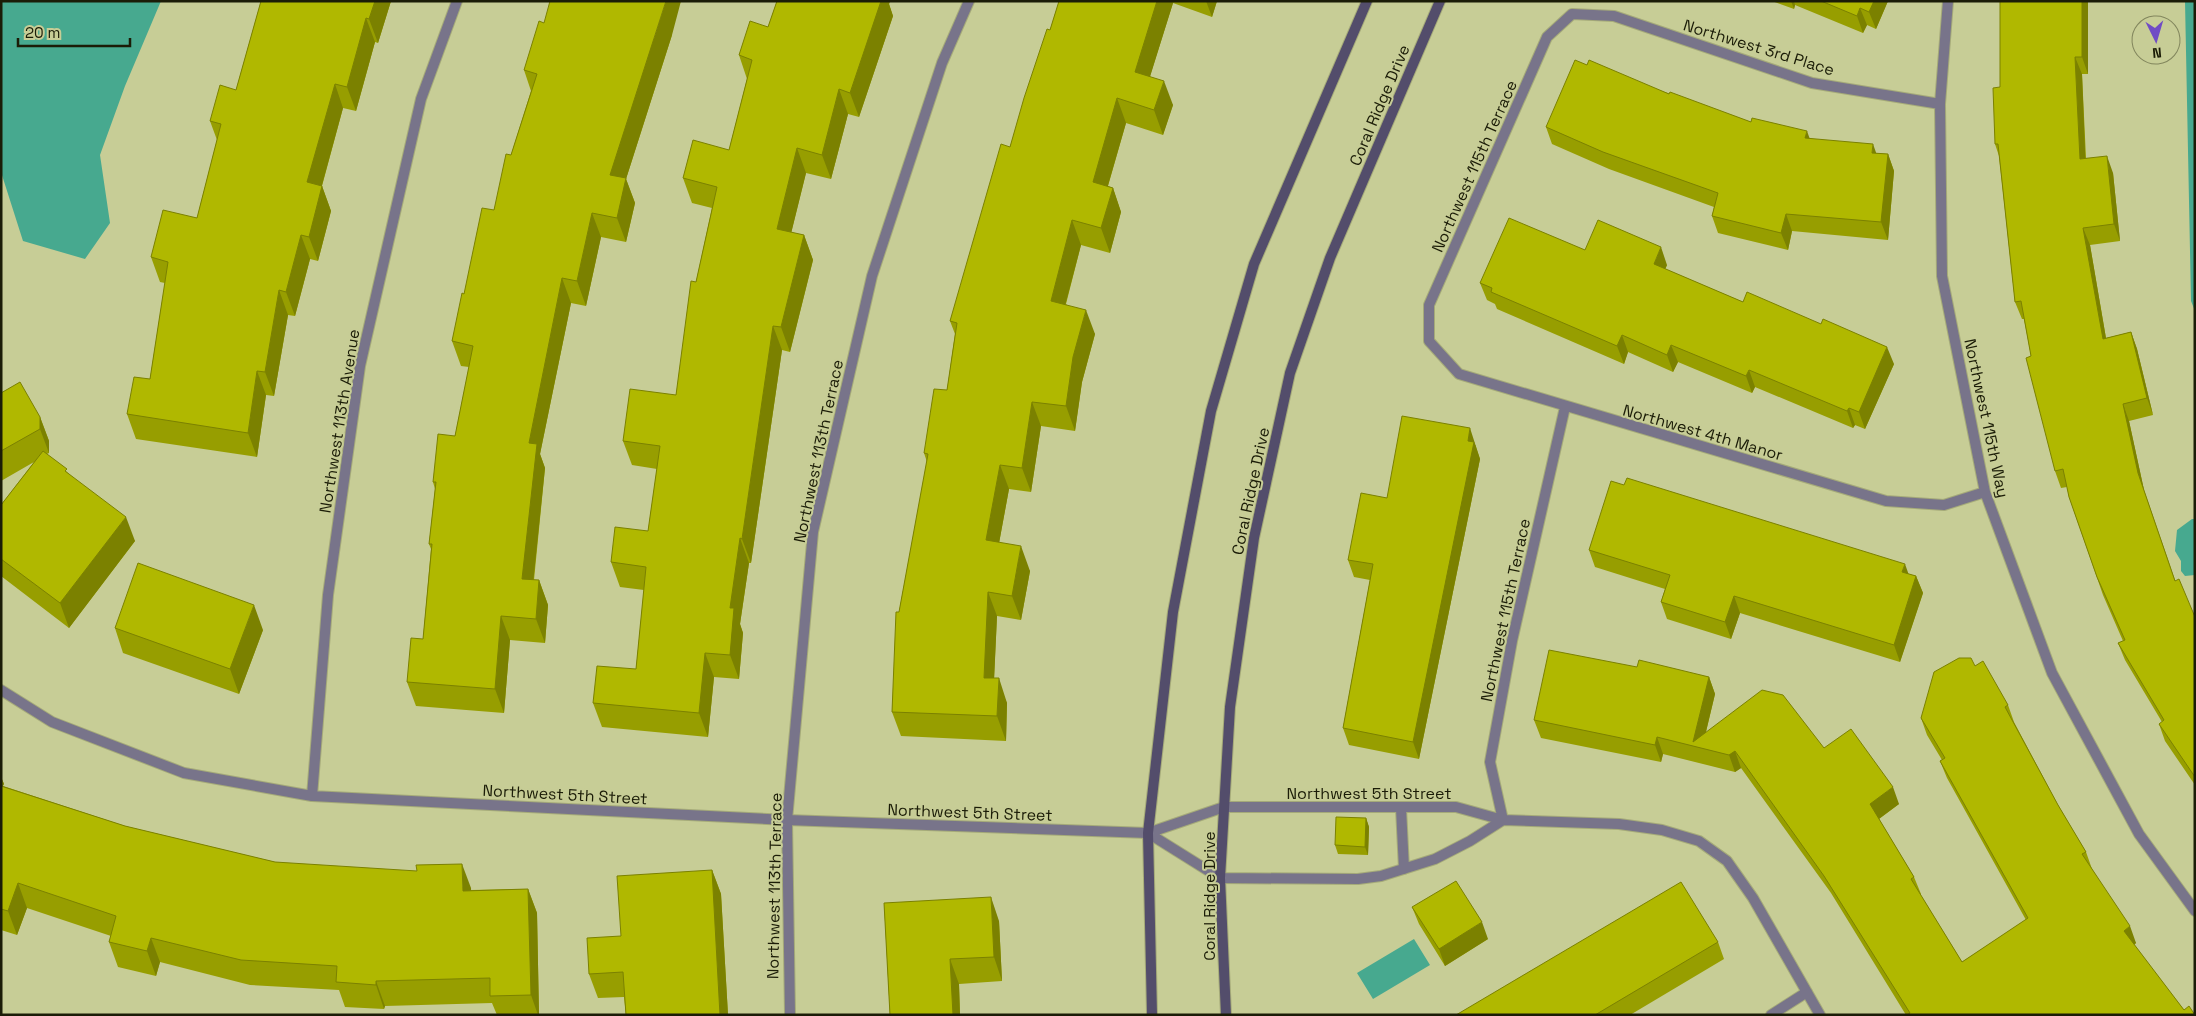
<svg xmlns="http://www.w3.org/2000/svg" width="2196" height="1016" font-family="'Space Grotesk',sans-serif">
  <rect width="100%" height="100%" fill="#c7cd96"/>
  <!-- water -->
  <path fill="#47a98f" d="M 1,1 L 161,1 L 125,86 L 100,155 L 110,223 L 85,259 L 23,241 L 1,172 Z
    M 2185,1 L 2195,1 L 2195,311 L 2191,301 Z
    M 2192,519 L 2195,519 L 2195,575 L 2185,576 L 2181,571 L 2181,561 L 2175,551 L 2177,530 Z
    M 1414,939 L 1430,965 L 1373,999 L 1357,973 Z"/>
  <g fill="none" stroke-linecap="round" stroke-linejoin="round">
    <!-- street casing -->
    <g stroke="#a5aa79" stroke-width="12">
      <path id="street" d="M 1948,1 L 1940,104 L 1942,276 L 1985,492 L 2052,673 L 2139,834 L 2195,911
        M 1940,104 L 1812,83 L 1614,16 L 1572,14 L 1547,37 L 1429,305 L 1429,341 L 1459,374 L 1886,501 L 1944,505 L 1985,492
        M 1,690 L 52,722 L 184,773 L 312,796 L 787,820 L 1148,833 L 1224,807 L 1456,807 L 1503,820 L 1619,824 L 1662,830 L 1699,841 L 1727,861 L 1753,898 L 1820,1015
        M 312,796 L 328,595 L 360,366 L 421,99 L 457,1
        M 1401,808 L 1404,869
        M 1503,820 L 1490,762 L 1512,641 L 1565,407
        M 1148,833 L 1220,878 L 1358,879 L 1381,876 L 1435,859 L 1470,841 L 1503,820
        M 790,1015 L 787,820 L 813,532 L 872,276 L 942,63 L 969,1
        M 1771,1015 L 1807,992"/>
    </g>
    <!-- secondary casing -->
    <g stroke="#a5aa79" stroke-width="12">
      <path id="secondary" d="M 1152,1015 L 1148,833 L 1173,612 L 1211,411 L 1254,264 L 1367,1
        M 1226,1015 L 1220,878 L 1230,707 L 1254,538 L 1290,373 L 1330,258 L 1440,1"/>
    </g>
    <!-- street -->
    <use href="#street" stroke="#78748a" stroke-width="10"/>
    <!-- secondary -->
    <use href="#secondary" stroke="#534d6b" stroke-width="10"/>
  </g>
  <!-- wall -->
  <path fill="#979e00" d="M 261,1 L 391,1 L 378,43 L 375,42 L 356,111 L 343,108 L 322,186 L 331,211 L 318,261 L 310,259 L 295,316 L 288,315 L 274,396 L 266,395 L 257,457 L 136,439 L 127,414 L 150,379 L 165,283 L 160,282 L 151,257 L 197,218 L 217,140 L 210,121 L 236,90 Z
    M 777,1 L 890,1 L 889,4 L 893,16 L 859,117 L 848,114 L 831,179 L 806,173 L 791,233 L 804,235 L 813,260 L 790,352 L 782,350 L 751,563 L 749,563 L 740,624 L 743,633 L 739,679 L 714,677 L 708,737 L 602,727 L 593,703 L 636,669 L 644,590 L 620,587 L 611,562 L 648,531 L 657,469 L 632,465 L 623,441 L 676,395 L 696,282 L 712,208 L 692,203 L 683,178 L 729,150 L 747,79 L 739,55 L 768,27 Z
    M 1059,1 L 1217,1 L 1212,17 L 1173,3 L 1150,76 L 1173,105 L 1163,135 L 1126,123 L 1108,186 L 1113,188 L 1121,212 L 1110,253 L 1081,245 L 1066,304 L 1095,334 L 1082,382 L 1075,431 L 1041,426 L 1031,492 L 1009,489 L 999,543 L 1030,571 L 1021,620 L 997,616 L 994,678 L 1007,703 L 1006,741 L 901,736 L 892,712 L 899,612 L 927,462 L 924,453 L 947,390 L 955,334 L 950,321 L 1050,30 Z
    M 1772,1 L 1888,1 L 1876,29 L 1867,25 L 1863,33 L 1795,5 L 1794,9 Z
    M 2000,1 L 2088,1 L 2088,74 L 2082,74 L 2086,158 L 2113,173 L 2120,241 L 2090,245 L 2106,338 L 2131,332 L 2137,349 L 2153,415 L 2129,421 L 2144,490 L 2175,580 L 2195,617 L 2195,785 L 2165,741 L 2159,724 L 2162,722 L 2125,660 L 2118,643 L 2123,641 L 2103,595 L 2069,497 L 2067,487 L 2061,488 L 2055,471 L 2031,356 L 2024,319 L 2022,319 L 2015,302 L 1999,156 L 1995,144 L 2000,87 Z
    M 672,35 L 626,179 L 635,203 L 626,242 L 601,237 L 586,306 L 571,303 L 540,454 L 545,468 L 534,580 L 539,580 L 548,605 L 545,643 L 510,640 L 504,713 L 416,706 L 407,682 L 423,639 L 431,549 L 429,544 L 435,489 L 433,482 L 455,436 L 469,367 L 461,366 L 452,341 L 464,294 L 494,210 L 511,155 L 531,91 L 524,70 Z
    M 1587,65 L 1751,122 L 1809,138 L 1876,153 L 1888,154 L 1894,171 L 1888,240 L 1792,231 L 1788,250 L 1718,233 L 1712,216 L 1714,207 L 1609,169 L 1552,144 L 1546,127 Z
    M 1585,250 L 1667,265 L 1665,269 L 1743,302 L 1894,364 L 1865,429 L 1855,425 L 1853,428 L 1755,387 L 1752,393 L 1678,362 L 1673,372 L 1628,352 L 1624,364 L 1497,309 L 1495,304 L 1487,300 L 1480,283 Z
    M 1,393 L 40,417 L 49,441 L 49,453 L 47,454 L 68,473 L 135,541 L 69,628 L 1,576 L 1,505 L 34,462 L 1,481 Z
    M 1476,445 L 1476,447 L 1480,459 L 1419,759 L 1349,745 L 1343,728 L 1370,580 L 1354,577 L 1348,560 L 1387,498 Z
    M 1589,550 L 1908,574 L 1916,576 L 1923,593 L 1900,662 L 1740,613 L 1731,639 L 1667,619 L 1661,602 L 1665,589 L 1595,567 Z
    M 115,628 L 263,630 L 239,694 L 123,653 Z
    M 1975,666 L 2008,705 L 2014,722 L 2058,805 L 2086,852 L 2092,869 L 2136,943 L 2134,945 L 2184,1010 L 2195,1014 L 1906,1015 L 1831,893 L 1741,768 L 1735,772 L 1663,754 L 1661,762 L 1541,738 L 1534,720 L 1637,667 L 1709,677 L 1715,694 L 1706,732 L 1824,748 L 1899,804 L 1879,819 L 1914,877 L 1921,894 L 1920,894 L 1962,962 L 2026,920 L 1947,778 L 1940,761 L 1942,760 L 1927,735 L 1921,718 Z
    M 1,777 L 4,784 L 3,786 L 125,826 L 275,862 L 471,888 L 471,890 L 528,889 L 537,913 L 539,1015 L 497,1015 L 492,1003 L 385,1006 L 384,1009 L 345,1007 L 339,990 L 250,985 L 160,962 L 156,976 L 118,967 L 109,942 L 111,936 L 27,908 L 17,935 L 1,930 Z
    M 1366,818 L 1369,827 L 1368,855 L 1338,854 L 1335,845 Z
    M 712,870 L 721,894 L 728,1015 L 626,1015 L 624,997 L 598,998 L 589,974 L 621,936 Z
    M 884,903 L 999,921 L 1002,981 L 959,984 L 960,1015 L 890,1015 Z
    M 1412,907 L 1488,939 L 1445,966 L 1419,924 Z
    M 1718,942 L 1724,959 L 1630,1015 L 1456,1015 Z"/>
  <!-- shaded-wall -->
  <path fill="#7b8100" d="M 375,1 L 391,1 L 378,43 L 369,19 Z
    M 666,1 L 681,1 L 672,35 L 626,179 L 635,203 L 626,242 L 617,218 L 610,175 Z
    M 881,1 L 890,1 L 889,4 L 893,16 L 859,117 L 850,93 Z
    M 1157,1 L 1172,1 L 1173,3 L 1144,96 L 1135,72 Z
    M 1206,1 L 1217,1 L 1212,17 Z
    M 1791,1 L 1794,1 L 1795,5 L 1794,9 Z
    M 1874,1 L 1888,1 L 1876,29 L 1869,12 Z
    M 2082,1 L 2088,1 L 2088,74 L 2082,57 Z
    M 1860,8 L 1867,25 L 1863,33 L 1857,16 Z
    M 366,18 L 375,42 L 356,111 L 347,87 Z
    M 2075,57 L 2082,74 L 2086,176 L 2080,159 Z
    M 1164,81 L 1173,105 L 1163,135 L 1154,110 Z
    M 335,84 L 343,108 L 316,207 L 307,182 Z
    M 839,89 L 848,114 L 831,179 L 822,155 Z
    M 1117,98 L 1126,123 L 1102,206 L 1093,182 Z
    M 1807,131 L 1813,148 L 1805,138 Z
    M 1873,144 L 1879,161 L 1872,153 Z
    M 797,148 L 806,173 L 786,254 L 777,229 Z
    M 1888,154 L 1894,171 L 1888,240 L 1881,222 Z
    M 2107,156 L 2113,173 L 2120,241 L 2114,224 Z
    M 322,186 L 331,211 L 318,261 L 309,237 Z
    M 1113,188 L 1121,212 L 1110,253 L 1101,228 Z
    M 592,213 L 601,237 L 586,306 L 577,281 Z
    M 1786,214 L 1792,231 L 1788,250 L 1781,233 Z
    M 1072,220 L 1081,245 L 1060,325 L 1051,301 Z
    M 2083,228 L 2090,245 L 2109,356 L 2103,339 Z
    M 301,235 L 310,259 L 295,316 L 286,292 Z
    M 804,235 L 813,260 L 790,352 L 781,327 Z
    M 1661,247 L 1667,265 L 1660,281 L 1654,264 Z
    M 562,278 L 571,303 L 540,454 L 545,468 L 531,603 L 522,579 L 529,443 Z
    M 279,290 L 288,315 L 274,396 L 265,372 Z
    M 1086,310 L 1095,334 L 1082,382 L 1075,431 L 1066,406 L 1073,357 Z
    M 773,326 L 782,350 L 751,563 L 742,539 Z
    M 2131,332 L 2137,349 L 2153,415 L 2147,398 Z
    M 1622,335 L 1628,352 L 1624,364 L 1617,346 Z
    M 1671,345 L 1678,362 L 1673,372 L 1667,355 Z
    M 1887,347 L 1894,364 L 1865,429 L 1859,412 Z
    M 1749,370 L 1755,387 L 1752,393 L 1746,376 Z
    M 257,371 L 266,395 L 257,457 L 248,433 Z
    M 1032,402 L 1041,426 L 1031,492 L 1022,468 Z
    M 2123,404 L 2129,421 L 2144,490 L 2138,473 Z
    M 1849,408 L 1855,425 L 1853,428 L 1847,411 Z
    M 40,417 L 49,441 L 49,453 L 40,429 Z
    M 1470,428 L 1480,459 L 1419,759 L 1413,742 Z
    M 1000,465 L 1009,489 L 995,565 L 986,540 Z
    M 126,517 L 135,541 L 69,628 L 60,603 Z
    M 740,538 L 749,563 L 740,624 L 743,633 L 739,679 L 730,655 L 730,608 Z
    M 1021,546 L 1030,571 L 1021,620 L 1012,596 Z
    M 1905,564 L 1911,581 L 1902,572 Z
    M 1916,576 L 1923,593 L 1900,662 L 1894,645 Z
    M 539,580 L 548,605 L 545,643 L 536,619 Z
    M 988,592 L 997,616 L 993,703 L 984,678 Z
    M 1734,596 L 1740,613 L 1731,639 L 1725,622 Z
    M 254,605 L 263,630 L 239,694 L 230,669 Z
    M 501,616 L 510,640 L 504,713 L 495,689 Z
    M 705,653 L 714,677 L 708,737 L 699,713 Z
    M 1709,677 L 1715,694 L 1702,748 L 1693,742 Z
    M 999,678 L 1007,703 L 1006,741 L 997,716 Z
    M 1657,737 L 1663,754 L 1661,762 L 1655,745 Z
    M 1735,751 L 1741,768 L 1735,772 L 1729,755 Z
    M 1,777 L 4,784 L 1,788 Z
    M 1893,787 L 1899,804 L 1876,821 L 1870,804 Z
    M 1366,818 L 1369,827 L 1368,855 L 1365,847 Z
    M 462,864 L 471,888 L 472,915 L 463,891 Z
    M 712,870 L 721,894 L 728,1015 L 720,1015 Z
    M 18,883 L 27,908 L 17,935 L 8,911 Z
    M 528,889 L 537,913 L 539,1015 L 538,1015 L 531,995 Z
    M 991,897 L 999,921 L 1002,981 L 994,957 Z
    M 1482,922 L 1488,939 L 1445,966 L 1439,949 Z
    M 2130,926 L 2136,943 L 2130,948 L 2124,931 Z
    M 151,938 L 160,962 L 156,976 L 147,951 Z
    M 950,959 L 959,984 L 960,1015 L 953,1015 Z
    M 376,981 L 385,1006 L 384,1009 L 376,985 Z"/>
  <!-- building -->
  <path fill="#b0b800" stroke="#7b8100" d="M 261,1 L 375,1 L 369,19 L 366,18 L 347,87 L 335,84 L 307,182 L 322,186 L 309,237 L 301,235 L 286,292 L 279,290 L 265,372 L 257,371 L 248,433 L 127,414 L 134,377 L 150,379 L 168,262 L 151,257 L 163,210 L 197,218 L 221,124 L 210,121 L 220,85 L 236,90 Z
    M 550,1 L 666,1 L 610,175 L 626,178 L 617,218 L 592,213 L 577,281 L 562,278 L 529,443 L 537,444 L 522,579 L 539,580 L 536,619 L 501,616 L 495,689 L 407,682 L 411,638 L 423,639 L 432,544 L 429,544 L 436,482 L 433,482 L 438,434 L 455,436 L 473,346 L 452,341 L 462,293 L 464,294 L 482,208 L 494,210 L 506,154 L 511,155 L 537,74 L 524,70 L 539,21 L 544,23 Z
    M 777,1 L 881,1 L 850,93 L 839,89 L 822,155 L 797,148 L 777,229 L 804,235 L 781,327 L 773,326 L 742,539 L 740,538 L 730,608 L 734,608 L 730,655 L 705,653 L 699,713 L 593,703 L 597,666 L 636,669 L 646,567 L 611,562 L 615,527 L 648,531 L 660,446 L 623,441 L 630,389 L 676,395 L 691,281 L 696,282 L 717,187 L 683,178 L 693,140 L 729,150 L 752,60 L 739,55 L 750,21 L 768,27 Z
    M 1059,1 L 1157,1 L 1135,72 L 1164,81 L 1154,110 L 1117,98 L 1093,182 L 1113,188 L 1101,228 L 1072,220 L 1051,301 L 1086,310 L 1073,357 L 1066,406 L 1032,402 L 1022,468 L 1000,465 L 986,540 L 1021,546 L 1012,596 L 988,592 L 984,678 L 999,678 L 997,716 L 892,712 L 896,612 L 899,612 L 928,454 L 924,453 L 934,389 L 947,390 L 957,323 L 950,321 L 1001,144 L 1010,147 L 1024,98 L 1047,29 L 1050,30 Z
    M 1821,1 L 1874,1 L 1869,12 L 1860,8 L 1857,16 Z
    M 2000,1 L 2082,1 L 2082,57 L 2075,57 L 2080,159 L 2107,156 L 2114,224 L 2083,228 L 2103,339 L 2131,332 L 2147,398 L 2123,404 L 2138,473 L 2175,581 L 2179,579 L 2195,617 L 2195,777 L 2159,724 L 2164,720 L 2118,643 L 2125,640 L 2097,577 L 2069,497 L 2063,469 L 2055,471 L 2026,358 L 2031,356 L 2021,301 L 2015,302 L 1998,144 L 1995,144 L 1993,88 L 2000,87 Z
    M 1575,60 L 1587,65 L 1589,60 L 1669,94 L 1670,92 L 1751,122 L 1752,118 L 1807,131 L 1805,138 L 1873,144 L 1872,153 L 1888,154 L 1881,222 L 1786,214 L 1781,233 L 1712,216 L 1718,193 L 1603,152 L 1546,127 Z
    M 1509,218 L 1585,250 L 1598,220 L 1661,247 L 1654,264 L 1743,302 L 1747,292 L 1821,324 L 1823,319 L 1887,347 L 1859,412 L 1849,408 L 1847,411 L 1749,370 L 1746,376 L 1671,345 L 1667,355 L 1622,335 L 1617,346 L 1491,292 L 1492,288 L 1480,283 Z
    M 20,382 L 40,417 L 40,429 L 1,451 L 1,393 Z
    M 1402,416 L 1470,428 L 1468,441 L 1474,442 L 1413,742 L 1343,728 L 1373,564 L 1348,560 L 1361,493 L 1387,498 Z
    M 43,451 L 67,469 L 65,471 L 126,517 L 60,603 L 1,559 L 1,505 Z
    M 1627,478 L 1905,564 L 1902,572 L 1916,576 L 1894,645 L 1734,596 L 1725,622 L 1661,602 L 1670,575 L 1589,550 L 1611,481 L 1624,485 Z
    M 138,563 L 254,605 L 230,669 L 115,628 Z
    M 1549,650 L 1637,667 L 1639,660 L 1709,677 L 1693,742 L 1762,690 L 1783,695 L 1824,748 L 1851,729 L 1893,787 L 1870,804 L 1914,877 L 1911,879 L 1962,962 L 2028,918 L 1940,761 L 1945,758 L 1921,718 L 1934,672 L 1959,658 L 1971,658 L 1975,666 L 1983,661 L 2008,705 L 2005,707 L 2058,805 L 2086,852 L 2082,854 L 2130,926 L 2124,931 L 2184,1010 L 2189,1006 L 2195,1015 L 1907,1015 L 1910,1013 L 1824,876 L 1735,751 L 1729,755 L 1657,737 L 1655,745 L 1534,720 Z
    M 1,786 L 125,826 L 275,862 L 417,871 L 416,865 L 462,864 L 463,891 L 528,889 L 531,995 L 490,996 L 490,978 L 376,981 L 376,985 L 336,982 L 337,966 L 241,960 L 151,938 L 147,951 L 109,942 L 116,916 L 18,883 L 8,911 L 1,909 Z
    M 1336,817 L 1366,818 L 1365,847 L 1335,845 Z
    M 712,870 L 720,1015 L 626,1015 L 623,972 L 589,974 L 587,938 L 621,936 L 617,876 Z
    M 1456,881 L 1482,922 L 1439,949 L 1412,907 Z
    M 1681,882 L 1718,942 L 1595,1015 L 1456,1015 Z
    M 991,897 L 994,957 L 950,959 L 953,1015 L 890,1015 L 884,903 Z"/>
  <g text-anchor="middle" stroke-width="4" stroke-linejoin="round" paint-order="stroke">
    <!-- street labels -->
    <g font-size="16" fill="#1b1c07" stroke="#c7cd96">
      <text transform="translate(1759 47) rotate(17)" y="6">Northwest 3rd Place</text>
      <text transform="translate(1379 105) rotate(-67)" y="6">Coral Ridge Drive</text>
      <text transform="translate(1474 166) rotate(-66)" y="6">Northwest 115th Terrace</text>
      <text transform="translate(1987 418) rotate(78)" y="6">Northwest 115th Way</text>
      <text transform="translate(339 421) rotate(-81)" y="6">Northwest 113th Avenue</text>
      <text transform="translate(1703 432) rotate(16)" y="6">Northwest 4th Manor</text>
      <text transform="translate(818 451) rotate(-78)" y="6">Northwest 113th Terrace</text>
      <text transform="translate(1250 491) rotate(-78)" y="6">Coral Ridge Drive</text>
      <text transform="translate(1505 610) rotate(-78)" y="6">Northwest 115th Terrace</text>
      <text x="1369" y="799">Northwest 5th Street</text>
      <text transform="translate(565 794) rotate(3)" y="6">Northwest 5th Street</text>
      <text transform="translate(970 812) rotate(2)" y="6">Northwest 5th Street</text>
      <text transform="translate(774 886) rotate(-89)" y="6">Northwest 113th Terrace</text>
      <text transform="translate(1209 896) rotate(-90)" y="6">Coral Ridge Drive</text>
    </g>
  </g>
  <!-- border -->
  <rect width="2196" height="1016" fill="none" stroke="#1b1c07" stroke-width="5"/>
  <!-- north arrow -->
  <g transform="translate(2156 40) rotate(175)"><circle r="24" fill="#c7cd96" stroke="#82865d"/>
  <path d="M0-4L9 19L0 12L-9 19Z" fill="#704cc5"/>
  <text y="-8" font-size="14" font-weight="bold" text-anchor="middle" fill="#1b1c07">N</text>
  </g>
  <!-- scale -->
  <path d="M18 38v8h112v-8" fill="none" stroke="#1b1c07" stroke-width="2.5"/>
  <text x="25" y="38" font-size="15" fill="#1b1c07" stroke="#c7cd96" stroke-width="4" paint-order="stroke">20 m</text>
</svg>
